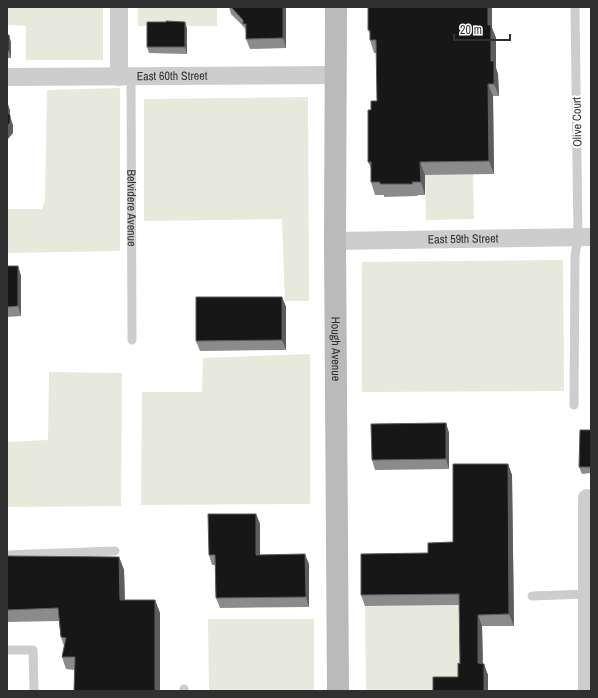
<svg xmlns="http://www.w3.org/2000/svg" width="598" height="698" font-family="'Archivo Narrow',sans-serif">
  <rect width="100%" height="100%" fill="#fff"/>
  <!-- green -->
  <path fill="#e6e9dc" d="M 7,7 L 103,7 L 103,60 L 26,60 L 26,26 L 7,25 Z
    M 138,7 L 217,7 L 217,26 L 138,26 Z
    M 120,88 L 120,251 L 7,253 L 7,209 L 42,209 L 45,200 L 47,90 Z
    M 308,97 L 309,301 L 285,301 L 282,219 L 144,221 L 144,99 Z
    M 473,174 L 474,219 L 426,220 L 425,175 Z
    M 563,260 L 564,391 L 362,392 L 362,262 Z
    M 310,354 L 310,504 L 141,505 L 142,392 L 202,392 L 203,358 Z
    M 49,372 L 122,373 L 121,506 L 7,507 L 7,442 L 48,440 Z
    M 464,605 L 464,675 L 437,691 L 366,691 L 365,606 Z
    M 208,619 L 314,619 L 314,691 L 209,691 Z"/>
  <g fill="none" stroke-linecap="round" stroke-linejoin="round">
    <!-- lane -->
    <g stroke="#cdcdcd" stroke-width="9">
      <path id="s1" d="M 131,76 L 132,340"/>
      <path d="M 574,405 L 575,256 L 578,237 L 575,7"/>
      <path d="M 7,555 L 115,551"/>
      <path d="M 532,596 L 587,594"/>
      <path d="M 7,650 L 33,650 L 34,691"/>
      <path d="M 184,689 L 184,691"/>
    </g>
    <!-- street -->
    <g stroke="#cdcdcd" stroke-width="18">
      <path id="s2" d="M 7,77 L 337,75"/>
      <path d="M 119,77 L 119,7"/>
      <path id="s3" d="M 335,241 L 591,237"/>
      <path d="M 587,691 L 587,498"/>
    </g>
    <!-- secondary -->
    <path stroke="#bababa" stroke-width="22" id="s4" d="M 336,7 L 335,241 L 338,691"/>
  </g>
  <!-- wall -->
  <path fill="#8b8b8b" d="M 229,7 L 286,7 L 286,48 L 250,49 L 246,39 L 246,31 L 244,27 L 231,14 Z
    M 185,22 L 187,29 L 187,54 L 149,53 L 147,47 Z
    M 492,28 L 496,38 L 496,68 L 498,74 L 499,96 L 493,96 L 494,174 L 425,175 L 425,195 L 417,195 L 418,196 L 384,197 L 384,195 L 375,195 L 371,182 L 371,168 L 368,162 L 371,110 L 377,101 L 377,53 L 374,53 L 370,40 L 370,34 L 368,30 Z
    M 7,35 L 11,42 L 11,58 L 7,58 Z
    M 7,266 L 18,266 L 21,276 L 21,316 L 7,317 Z
    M 282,297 L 286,307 L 286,350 L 200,351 L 196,341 Z
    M 446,423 L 449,433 L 449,469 L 375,470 L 372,460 Z
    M 591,430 L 591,473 L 582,474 L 579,467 Z
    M 508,464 L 512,475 L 514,626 L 482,626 L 483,664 L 488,675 L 488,691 L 433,691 L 458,677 L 460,664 L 459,605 L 365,606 L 361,595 L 428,553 L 453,542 Z
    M 256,514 L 260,524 L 260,555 L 309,564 L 309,607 L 220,608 L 216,598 L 215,565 L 212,565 L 209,555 Z
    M 7,556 L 119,557 L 124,570 L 125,600 L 155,600 L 160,613 L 75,670 L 66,669 L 62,657 L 64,646 L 61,637 L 59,621 L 7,622 Z"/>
  <!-- shaded-wall -->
  <path fill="#5d5d5d" d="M 283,7 L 286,7 L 286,48 L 283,38 Z
    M 488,7 L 492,7 L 492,28 L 496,38 L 496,68 L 498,74 L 499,96 L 494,84 L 488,25 Z
    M 185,22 L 187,29 L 187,54 L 185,47 Z
    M 9,35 L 11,42 L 11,58 L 9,51 Z
    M 488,84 L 493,96 L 494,174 L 489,161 Z
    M 7,101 L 10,110 L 10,116 L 13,125 L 13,133 L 8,139 L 8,143 L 7,144 Z
    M 420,162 L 425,175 L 425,195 L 421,182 Z
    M 18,266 L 21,276 L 21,316 L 18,306 Z
    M 282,297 L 286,307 L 286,350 L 282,340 Z
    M 7,390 L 8,394 L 8,434 L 7,432 Z
    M 446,423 L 449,433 L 449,469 L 446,459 Z
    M 508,464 L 512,475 L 514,626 L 509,614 Z
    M 256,514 L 260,524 L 260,565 L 256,555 Z
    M 305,554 L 309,564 L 309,607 L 306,597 Z
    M 119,557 L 124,570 L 125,613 L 120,600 Z
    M 155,600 L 160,613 L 160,691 L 155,691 Z
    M 478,615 L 482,626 L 483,675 L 478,663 Z
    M 484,664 L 488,675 L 488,691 L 484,691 Z"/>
  <!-- building -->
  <path fill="#171717" stroke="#5d5d5d" d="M 231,7 L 283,7 L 283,38 L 246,39 L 246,24 L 243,24 L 243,20 Z
    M 368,7 L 488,7 L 488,25 L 491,25 L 491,61 L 494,61 L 494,84 L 488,84 L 489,161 L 420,162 L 421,182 L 412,182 L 413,184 L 380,184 L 380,182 L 371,182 L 371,162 L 368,162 L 368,110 L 371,110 L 371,101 L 377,101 L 376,40 L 370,40 L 370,30 L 368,30 Z
    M 166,21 L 185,22 L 185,47 L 147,47 L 147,22 L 166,22 Z
    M 7,35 L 9,35 L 9,51 L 7,51 Z
    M 7,112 L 10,115 L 10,123 L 7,126 Z
    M 7,266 L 18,266 L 18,306 L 7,307 Z
    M 196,297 L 282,297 L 282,340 L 196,341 Z
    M 446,423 L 446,459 L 372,460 L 371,424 Z
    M 580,430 L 591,430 L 591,467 L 579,467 Z
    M 453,464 L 508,464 L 509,614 L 478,615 L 478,663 L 484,664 L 484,691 L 433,691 L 433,677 L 458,677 L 458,663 L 460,664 L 459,594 L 361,595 L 361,554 L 428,553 L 428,543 L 453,542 Z
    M 208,514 L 256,514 L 256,555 L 305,554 L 306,597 L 216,598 L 215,555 L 209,555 Z
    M 7,556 L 119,557 L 120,600 L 155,600 L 155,691 L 74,691 L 75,657 L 62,657 L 66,638 L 61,637 L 58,608 L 7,610 Z"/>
  <g text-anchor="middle" stroke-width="4" stroke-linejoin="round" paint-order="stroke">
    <!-- street labels -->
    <g font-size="12" fill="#303030" stroke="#fff">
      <text dy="4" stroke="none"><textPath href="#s2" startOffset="165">East 60th Street</textPath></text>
      <text transform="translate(577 122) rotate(-91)" y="4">Olive Court</text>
      <text dy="4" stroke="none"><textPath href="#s1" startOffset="132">Belvidere Avenue</textPath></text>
      <text dy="4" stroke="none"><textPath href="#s3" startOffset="128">East 59th Street</textPath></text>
      <text dy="4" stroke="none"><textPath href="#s4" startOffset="342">Hough Avenue</textPath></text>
    </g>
  </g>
  <!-- border -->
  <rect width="598" height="698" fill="none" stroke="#303030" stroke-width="16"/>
  <!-- scale -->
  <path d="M454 34v6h56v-6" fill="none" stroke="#303030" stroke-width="2"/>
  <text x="460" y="34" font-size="12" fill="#303030" stroke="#ffffff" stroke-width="3" paint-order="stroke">20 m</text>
</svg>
